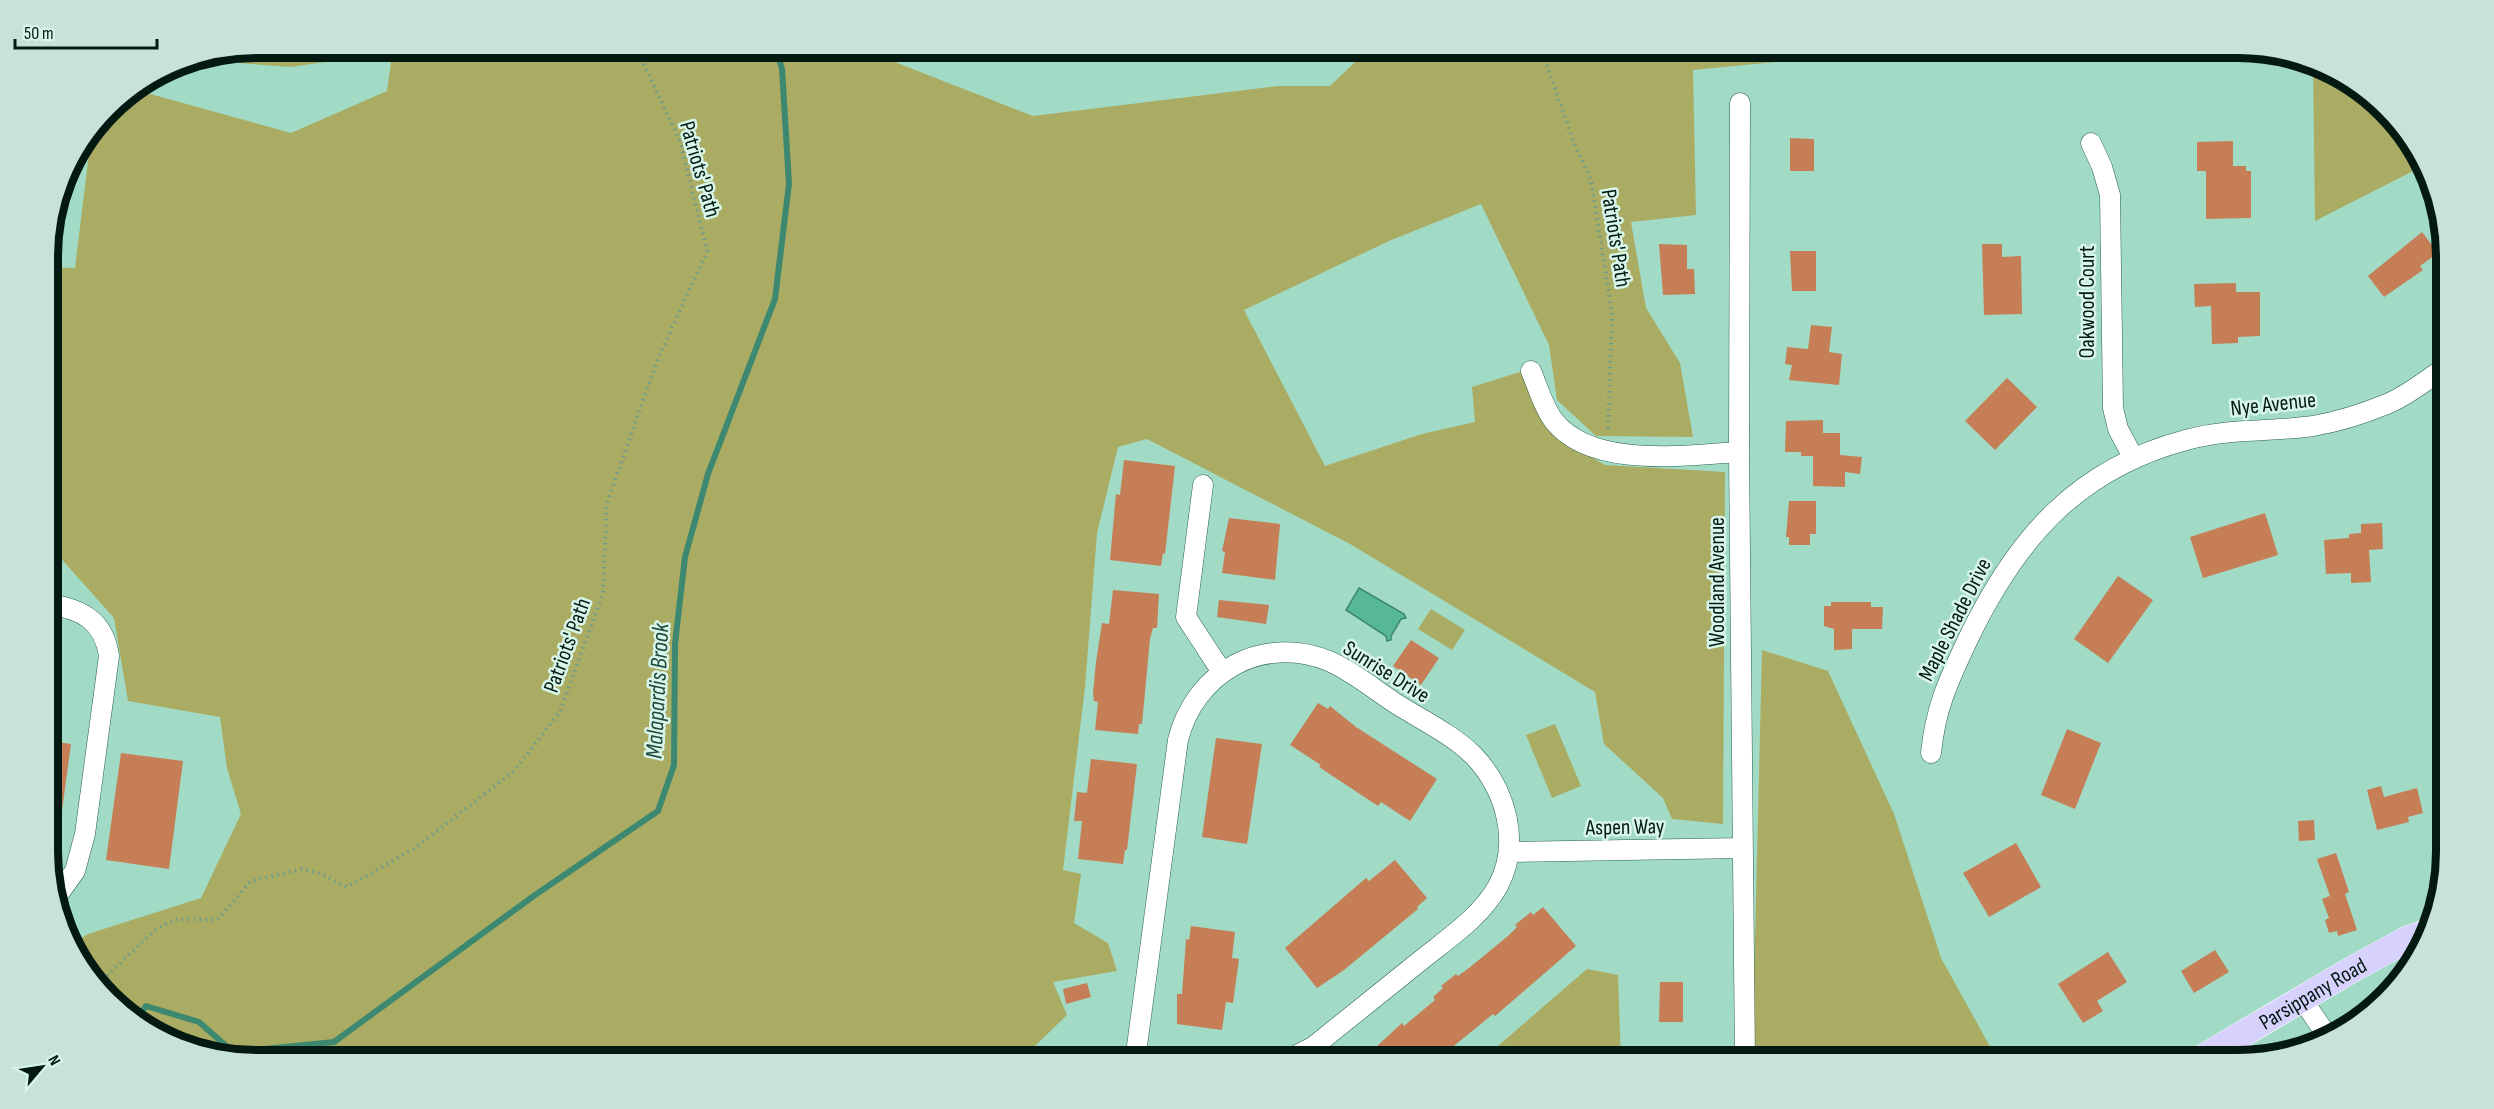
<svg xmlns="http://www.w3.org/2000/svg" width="2494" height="1109" font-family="'Sofia Sans Condensed',sans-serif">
  <rect width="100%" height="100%" fill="#a1dbc5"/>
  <!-- green -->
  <path fill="#abac63" d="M 257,48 L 343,48 L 325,62 L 291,67 L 199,60 Z
    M 393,48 L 874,48 L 877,55 L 1033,116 L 1279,86 L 1330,86 L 1370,48 L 1815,48 L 1815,58 L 1693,70 L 1696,215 L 1631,222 L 1646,308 L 1680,363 L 1693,437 L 1596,436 L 1557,400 L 1549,345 L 1481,204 L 1389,241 L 1244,310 L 1325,466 L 1422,434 L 1475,422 L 1472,387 L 1520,372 L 1557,436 L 1605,465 L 1725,472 L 1723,824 L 1672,819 L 1663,798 L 1604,744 L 1595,692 L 1350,544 L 1147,439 L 1118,447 L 1097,533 L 1085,687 L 1063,870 L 1081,874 L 1074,923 L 1108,943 L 1117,971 L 1053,982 L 1067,1015 L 1034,1047 L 1042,1061 L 257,1061 L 177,1045 L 91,980 L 76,942 L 88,934 L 201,898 L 241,814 L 227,768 L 220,717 L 128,701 L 114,618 L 49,545 L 49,267 L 75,268 L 91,137 L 119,100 L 136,90 L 291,133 L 387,91 Z
    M 2313,63 L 2403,130 L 2419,168 L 2315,221 Z
    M 1431,609 L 1465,630 L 1452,650 L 1418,629 Z
    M 1762,650 L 1828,671 L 1894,814 L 1941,958 L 1998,1061 L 1752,1061 Z
    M 1555,724 L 1581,786 L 1552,798 L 1526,735 Z
    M 1587,969 L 1618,975 L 1621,1061 L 1493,1061 L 1492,1051 Z"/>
  <!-- water -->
  <path fill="#56b898" stroke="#3d8870" stroke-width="1.5" d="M 1359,588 L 1404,614 L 1406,618 L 1401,619 L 1391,636 L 1391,640 L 1387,641 L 1386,636 L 1346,610 Z"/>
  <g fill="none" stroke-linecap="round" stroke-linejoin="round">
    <!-- stream -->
    <path stroke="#3d8870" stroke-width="6" d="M 139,1016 L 146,1006 L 199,1022 L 233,1052 L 334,1042 L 535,895 L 658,811 L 674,765 L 675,644 L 685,557 L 708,474 L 775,299 L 789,184 L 782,69 L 776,48"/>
  </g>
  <!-- building -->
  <path fill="#c57e56" d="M 1790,138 L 1814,139 L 1814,171 L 1790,171 Z
    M 2233,141 L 2233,166 L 2246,166 L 2246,171 L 2251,171 L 2251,218 L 2206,219 L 2206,171 L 2197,171 L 2197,142 Z
    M 2422,232 L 2438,253 L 2420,266 L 2423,270 L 2384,297 L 2368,276 Z
    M 1659,244 L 1687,245 L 1687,269 L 1694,269 L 1695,294 L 1663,295 Z
    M 1982,244 L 2002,244 L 2002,257 L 2021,256 L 2022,314 L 1984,315 Z
    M 1790,251 L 1816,251 L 1816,291 L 1792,291 Z
    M 2236,283 L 2236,292 L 2260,292 L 2260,336 L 2238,337 L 2238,343 L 2212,344 L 2211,306 L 2195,307 L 2194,284 Z
    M 1811,325 L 1832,327 L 1829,352 L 1842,354 L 1839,385 L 1789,380 L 1792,365 L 1785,364 L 1787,347 L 1808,349 Z
    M 2007,378 L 2037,407 L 1995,450 L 1965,421 Z
    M 1823,420 L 1823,433 L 1840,433 L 1840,455 L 1862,457 L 1860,474 L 1845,472 L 1845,487 L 1813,486 L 1813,456 L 1801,456 L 1801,452 L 1785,452 L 1786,421 Z
    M 1124,460 L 1175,466 L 1165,554 L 1163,553 L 1161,566 L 1110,560 L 1116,494 L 1120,495 Z
    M 1789,501 L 1816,501 L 1816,534 L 1810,534 L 1810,545 L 1789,545 L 1789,537 L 1786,537 Z
    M 2265,513 L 2278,555 L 2203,578 L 2190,537 Z
    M 1229,518 L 1280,524 L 1275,580 L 1222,573 L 1225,552 L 1222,551 Z
    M 2382,523 L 2383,549 L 2369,550 L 2371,582 L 2351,583 L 2351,573 L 2326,574 L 2324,540 L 2349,538 L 2349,534 L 2361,533 L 2361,524 Z
    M 2118,576 L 2153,600 L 2108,663 L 2074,639 Z
    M 1113,590 L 1159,594 L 1157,628 L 1153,628 L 1150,639 L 1142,724 L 1139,724 L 1138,734 L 1095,730 L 1098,702 L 1094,701 L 1093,693 L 1096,662 L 1102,623 L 1109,624 Z
    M 1219,600 L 1269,605 L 1266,624 L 1217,617 Z
    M 1831,602 L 1871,602 L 1871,607 L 1883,607 L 1882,629 L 1852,629 L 1852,649 L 1834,650 L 1834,629 L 1824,626 L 1824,606 L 1831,606 Z
    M 1411,640 L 1439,658 L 1421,685 L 1393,666 Z
    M 1318,703 L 1328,709 L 1330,706 L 1356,727 L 1437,779 L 1410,821 L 1381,802 L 1378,806 L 1319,767 L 1321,765 L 1290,745 Z
    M 2067,729 L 2101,743 L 2075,809 L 2041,795 Z
    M 1216,738 L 1262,744 L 1247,844 L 1202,837 Z
    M 50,741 L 71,744 L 59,833 L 50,833 Z
    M 121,753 L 183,761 L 169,869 L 106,860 Z
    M 1091,759 L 1137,764 L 1127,850 L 1125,850 L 1123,864 L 1078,859 L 1082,821 L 1074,821 L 1077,792 L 1087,793 Z
    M 2381,786 L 2384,797 L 2417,788 L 2423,813 L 2408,817 L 2409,822 L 2377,830 L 2367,790 Z
    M 2314,820 L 2315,840 L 2299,841 L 2298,821 Z
    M 2016,843 L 2041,887 L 1989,917 L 1963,873 Z
    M 2336,853 L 2349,892 L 2345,894 L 2357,930 L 2338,936 L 2337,931 L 2329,933 L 2325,920 L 2329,918 L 2322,899 L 2330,896 L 2317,859 Z
    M 1395,860 L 1427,898 L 1417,907 L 1418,909 L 1344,970 L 1317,988 L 1285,948 L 1366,878 L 1369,881 Z
    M 1543,907 L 1576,946 L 1495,1016 L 1493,1014 L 1444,1054 L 1449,1061 L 1361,1061 L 1402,1023 L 1404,1026 L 1435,1000 L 1433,997 L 1443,988 L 1441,986 L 1456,974 L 1458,976 L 1469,968 L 1508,936 L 1517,927 L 1515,925 L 1531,912 L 1533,915 Z
    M 1191,926 L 1235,932 L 1232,958 L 1239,959 L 1233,1003 L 1226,1002 L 1222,1030 L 1177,1024 L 1177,994 L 1182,994 L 1186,939 L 1189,940 Z
    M 2215,950 L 2229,972 L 2194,993 L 2181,971 Z
    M 2108,952 L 2127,982 L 2097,1001 L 2103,1011 L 2083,1023 L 2058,984 Z
    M 1660,982 L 1683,982 L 1683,1022 L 1659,1022 Z
    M 1087,983 L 1091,997 L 1066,1004 L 1063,989 Z"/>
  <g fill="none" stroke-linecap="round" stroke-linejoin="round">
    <!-- minor casing -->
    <g stroke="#29614f" stroke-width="21">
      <path id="minor" d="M 1294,48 L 1319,48
        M 1740,103 L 1739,452 L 1745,1061
        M 2091,143 L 2102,167 L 2110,195 L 2113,408 L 2118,429 L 2134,459
        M 1531,371 C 1538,387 1543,407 1554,421 C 1592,469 1685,455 1739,452
        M 1203,485 L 1186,617 L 1222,672
        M 49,604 C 82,609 104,621 109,656 L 85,834 L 75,871 L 57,896
        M 1931,753 C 1936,705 1949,680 1969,637 C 2017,538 2077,469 2186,440 C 2228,428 2271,432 2313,426 C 2336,422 2365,413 2387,404 C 2407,396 2426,380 2445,368
        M 1509,852 L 1742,848
        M 2302,999 L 2328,1037
        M 1135,1061 L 1178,740 C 1195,672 1262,634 1329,661 C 1352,671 1374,689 1395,703 C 1420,719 1452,734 1474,756 C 1506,790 1521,843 1498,886 C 1480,918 1447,939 1420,961 C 1384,990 1349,1018 1313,1047 L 1285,1061"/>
    </g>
    <!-- major casing -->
    <g stroke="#fff" stroke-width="27">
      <g id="major">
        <path id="s1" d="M 2197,1061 L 2351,970 L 2406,940 L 2430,931"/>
      </g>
    </g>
    <!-- path -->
    <path stroke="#6e9d8c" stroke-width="4" stroke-dasharray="1.5 4.5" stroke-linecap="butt" d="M 1541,48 L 1574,143 L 1591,180 L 1612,313 L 1608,432
      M 98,984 L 154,931 L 175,919 L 217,920 L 251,881 L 302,869 L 324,875 L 347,887 L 415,848 L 514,771 L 560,712 L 603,593 L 607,503 L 657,361 L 707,251 L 680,141 L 637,50 L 633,48"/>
    <!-- minor -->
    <use href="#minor" stroke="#fff" stroke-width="20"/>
    <!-- major -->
    <use href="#major" stroke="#d6d1fd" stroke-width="26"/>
  </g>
  <g text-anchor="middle" stroke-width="5" stroke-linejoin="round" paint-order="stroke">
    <!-- street labels -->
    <g font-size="22" fill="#031912" stroke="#d8f5e9">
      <text transform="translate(701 169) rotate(74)" y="8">Patriots' Path</text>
      <text transform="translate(1617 238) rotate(81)" y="8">Patriots' Path</text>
      <text transform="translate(2086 302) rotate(-90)" y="8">Oakwood Court</text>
      <text transform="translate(2273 403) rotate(-6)" y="8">Nye Avenue</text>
      <text transform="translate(1716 582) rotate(-90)" y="8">Woodland Avenue</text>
      <text transform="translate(1954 619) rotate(-63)" y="8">Maple Shade Drive</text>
      <text transform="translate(566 645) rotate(-70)" y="8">Patriots' Path</text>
      <text transform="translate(1387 671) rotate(32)" y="8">Sunrise Drive</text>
      <text transform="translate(1625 826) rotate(-1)" y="8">Aspen Way</text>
      <text dy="8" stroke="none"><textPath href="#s1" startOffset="134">Parsippany Road</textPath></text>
    </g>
    <!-- water labels -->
    <g font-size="24" font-style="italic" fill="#1f493b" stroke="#d8f5e9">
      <text transform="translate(657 691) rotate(-87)" y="8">Malapardis Brook</text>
    </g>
  </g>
  <!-- crop -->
  <path d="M0 0H2494V1109H0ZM256 58H2238A198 198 0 0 1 2436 256V852A198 198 0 0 1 2238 1050H256A198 198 0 0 1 58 852V256A198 198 0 0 1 256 58Z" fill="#c7e3d8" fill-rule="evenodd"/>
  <path fill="none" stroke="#031912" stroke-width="8" d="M256 58H2238A198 198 0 0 1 2436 256V852A198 198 0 0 1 2238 1050H256A198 198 0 0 1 58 852V256A198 198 0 0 1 256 58Z"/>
  <!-- north arrow -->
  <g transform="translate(42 1067) rotate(61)" stroke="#d8f5e9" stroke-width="4.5" paint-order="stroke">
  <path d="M0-4.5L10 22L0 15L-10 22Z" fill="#031912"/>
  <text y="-9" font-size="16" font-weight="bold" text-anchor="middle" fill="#031912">N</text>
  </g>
  <!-- scale -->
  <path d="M15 39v9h142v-9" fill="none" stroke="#031912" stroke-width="3"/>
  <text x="24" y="39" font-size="18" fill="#031912" stroke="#d8f5e9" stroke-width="4.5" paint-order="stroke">50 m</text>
</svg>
